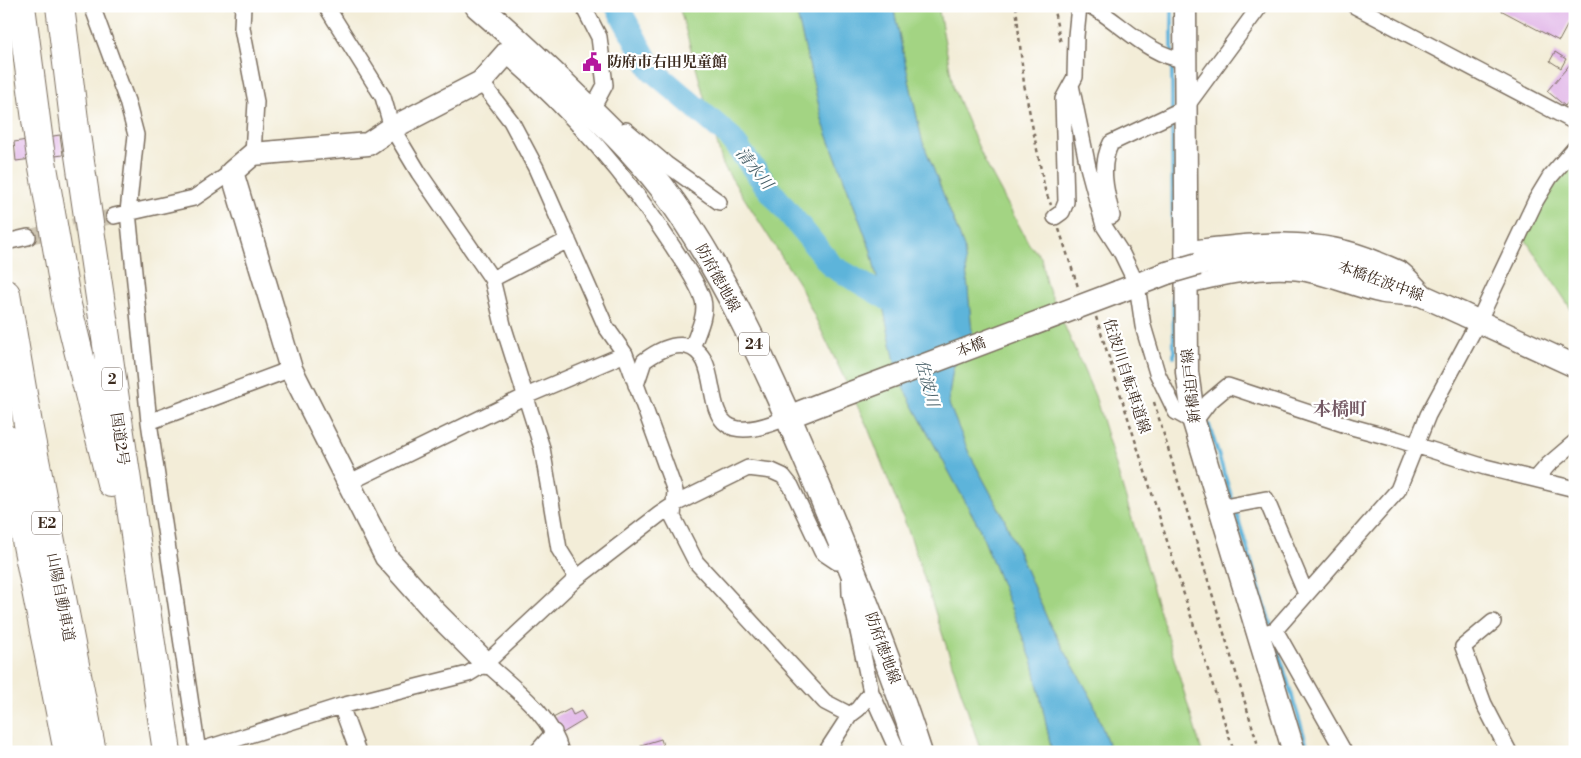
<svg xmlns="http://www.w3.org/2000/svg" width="1581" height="758" font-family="'Libre Bodoni','Noto Serif JP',serif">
  <rect width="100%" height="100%" fill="#fff"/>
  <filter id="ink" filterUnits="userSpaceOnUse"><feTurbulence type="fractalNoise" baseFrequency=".02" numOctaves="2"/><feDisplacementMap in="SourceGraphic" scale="10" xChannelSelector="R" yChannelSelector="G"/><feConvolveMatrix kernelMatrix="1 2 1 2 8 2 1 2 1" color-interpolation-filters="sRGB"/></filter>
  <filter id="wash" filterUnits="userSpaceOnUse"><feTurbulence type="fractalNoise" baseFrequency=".0096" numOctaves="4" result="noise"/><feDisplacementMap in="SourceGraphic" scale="20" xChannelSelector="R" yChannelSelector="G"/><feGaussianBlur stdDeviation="1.12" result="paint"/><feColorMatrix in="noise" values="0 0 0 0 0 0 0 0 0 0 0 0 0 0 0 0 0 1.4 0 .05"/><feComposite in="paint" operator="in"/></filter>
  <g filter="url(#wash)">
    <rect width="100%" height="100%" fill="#f3edd8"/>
    <!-- green -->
    <path fill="#a3d483" stroke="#6f7f50" d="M 679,6 L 795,6 L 823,123 L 871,251 L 899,380 L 978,525 L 1033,663 L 1052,752 L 981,752 L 911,538 L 868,428 L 799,284 L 723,165 Z
      M 893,6 L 938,6 L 954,90 L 984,160 L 1029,244 L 1041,257 L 1046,283 L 1095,396 L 1202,752 L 1111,752 L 1092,699 L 1049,623 L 1003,516 L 969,453 L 948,402 L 953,368 L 972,332 L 964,247 L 922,140 Z
      M 1575,162 L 1575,315 L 1525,239 L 1546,195 Z"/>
    <!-- water -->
    <path fill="#5db4da" stroke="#4c6f7c" d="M 795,6 L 893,6 L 922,140 L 964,247 L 972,332 L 953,368 L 948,402 L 969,453 L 1003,516 L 1049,623 L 1092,699 L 1111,752 L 1052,752 L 1033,663 L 978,525 L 899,380 L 871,251 L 823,123 Z"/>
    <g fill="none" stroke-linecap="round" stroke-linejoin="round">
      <!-- stream -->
      <path stroke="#5db4da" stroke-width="4" d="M 1172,54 L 1172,6
        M 1172,61 L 1172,109
        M 1172,118 L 1173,264
        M 1173,278 L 1174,357
        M 1209,425 L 1233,502
        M 1235,509 L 1272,629
        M 1277,647 L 1309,752"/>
      <!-- river -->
      <path stroke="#5db4da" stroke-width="24" d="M 617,6 L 652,70 L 729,136 L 769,189 L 832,266 L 909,311"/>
    </g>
    <g id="blocks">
      <!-- building -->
      <path fill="#dfb1e6" d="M 1493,6 L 1575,6 L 1575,11 L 1559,41 Z
        M 1555,52 L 1566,59 L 1561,68 L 1550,61 Z
        M 1572,62 L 1575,64 L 1575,93 L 1565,106 L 1547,91 Z
        M 60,135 L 63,155 L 16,161 L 14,142 Z
        M 570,709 L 573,715 L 581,711 L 586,719 L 561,734 L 553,718 Z
        M 661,739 L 665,752 L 643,752 L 641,745 Z"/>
    </g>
  </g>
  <g filter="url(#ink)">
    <use href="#blocks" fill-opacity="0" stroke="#7b6e5f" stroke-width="1"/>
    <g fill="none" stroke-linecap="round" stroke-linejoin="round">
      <!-- street-tunnel -->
      <path stroke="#cec6b3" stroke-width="15" stroke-dasharray="15 8" stroke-linecap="butt" d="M 28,237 L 114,216"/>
      <!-- street casing -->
      <g stroke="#7b6e5f" stroke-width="18">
        <path id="street" d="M 92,6 L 127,101 L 136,135 L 128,212 L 149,422 L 198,752
          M 243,6 L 242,28 L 256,102 L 253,154
          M 326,6 L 383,97 L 392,128 L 419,173 L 492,279 L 503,325 L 542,448 L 559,549 L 577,578
          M 583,6 L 599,37 L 605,85 L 591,111
          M 1091,6 C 1122,23 1148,56 1185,60
          M 1355,6 L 1575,122
          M 506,55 C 571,111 626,174 673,247 C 683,263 697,281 703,300 C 707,315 697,333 692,348
          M 481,82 L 511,121 L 536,168 L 606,327 L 625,354 L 675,491 L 673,517 L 696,562 L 825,702 L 850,715
          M 1071,85 L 1088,167 L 1104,226 L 1122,254 L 1137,285 L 1143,326 L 1157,373 L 1176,412 L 1194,422 L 1209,402 L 1228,386 L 1352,427 L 1396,439 L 1485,467 L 1575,489
          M 626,130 L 666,164 L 719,202
          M 114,216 L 194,198 L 232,172
          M 1112,216 C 1106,192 1099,166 1111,143 L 1185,108 L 1260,6
          M 1055,217 L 1062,212 L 1066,202 L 1063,99 L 1075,77 L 1076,36 L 1079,6
          M 6,242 L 28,237
          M 1185,249 C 1249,241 1316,232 1377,259 C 1385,263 1395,266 1402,270 C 1410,276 1417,285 1424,292
          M 492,279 L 568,240
          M 1185,286 C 1222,277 1258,269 1296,272 C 1325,275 1352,289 1381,295 C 1392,297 1404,297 1416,298
          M 636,385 L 644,361 C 656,352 671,343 686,346 C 735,357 680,465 788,417
          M 149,422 L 291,369
          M 1536,479 L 1548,465 L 1575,442
          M 348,483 L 526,396 L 625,354
          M 1219,508 L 1266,499 L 1306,594
          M 1493,622 L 1463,647 L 1484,704 L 1509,752
          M 1275,630 L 1344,752
          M 1258,635 L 1275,630 L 1398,490 L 1428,415 L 1478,322 L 1536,200 L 1550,177 L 1575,148
          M 486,663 C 513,688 551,714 561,752
          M 341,706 L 358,752
          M 198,751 L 341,706 L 468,674 L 486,663 L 577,578 L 660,514 L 675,504 L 748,468 L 772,471 L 783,476 L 791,486 L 822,552 L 837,562 L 849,561 L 850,594 L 871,692 L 898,752
          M 537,752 L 554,732
          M 826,752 L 850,715 L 858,709 L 871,692"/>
      </g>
      <!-- secondary casing -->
      <g stroke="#7b6e5f" stroke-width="25">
        <path id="secondary" d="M 1185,6 L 1187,372 L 1194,422 L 1294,752
          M 1198,264 C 1230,258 1264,253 1296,257 C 1359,264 1415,292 1471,318 C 1505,334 1540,350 1575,366
          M 1118,292 L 1167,273
          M 788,417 L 824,403
          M 486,663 L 435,612 L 386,557 L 291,369 L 232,172 L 253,154 L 368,144 L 392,128 L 481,82 L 518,40"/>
      </g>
      <!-- primary casing -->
      <g stroke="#7b6e5f" stroke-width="28">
        <path id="primary" d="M 478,6 C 513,36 546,67 579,99 C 607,126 637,155 661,186 C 721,265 769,372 808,463 C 848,558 887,653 919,752"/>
      </g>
      <!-- highway casing -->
      <g stroke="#7b6e5f" stroke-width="30">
        <path id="highway" d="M 21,6 L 40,150 L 67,305 L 111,483
          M 60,6 L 75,128 L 167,752
          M 6,294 L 28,424 L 92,752
          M 6,439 L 68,752"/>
      </g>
      <!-- path -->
      <path stroke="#7b6e5f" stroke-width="2.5" stroke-dasharray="4 4" stroke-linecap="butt" d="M 1016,6 L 1024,84 L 1045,190 L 1051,205
        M 1053,6 L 1061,44
        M 1059,229 L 1079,290
        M 1096,317 L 1234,752
        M 1154,402 L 1260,752"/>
      <!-- street -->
      <use href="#street" stroke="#fff" stroke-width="15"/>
      <!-- secondary -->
      <use href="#secondary" stroke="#fff" stroke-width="22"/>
      <!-- primary -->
      <use href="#primary" stroke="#fff" stroke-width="25"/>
      <!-- highway -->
      <use href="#highway" stroke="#fff" stroke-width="28"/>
      <!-- secondary-bridge casing -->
      <g stroke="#7b6e5f" stroke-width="25" stroke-linecap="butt">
        <path id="secondary-bridge" d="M 1167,273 L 1198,264
          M 824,403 L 1118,292"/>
      </g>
      <!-- secondary-bridge -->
      <use href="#secondary-bridge" stroke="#fff" stroke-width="22"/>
    </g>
  </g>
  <!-- icons -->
  <defs>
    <g id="civic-bare" transform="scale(1.5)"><path d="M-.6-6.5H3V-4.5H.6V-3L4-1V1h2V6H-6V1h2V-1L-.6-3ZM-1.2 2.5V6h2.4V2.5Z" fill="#b5179e" stroke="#fff" stroke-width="2.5" paint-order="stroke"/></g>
  </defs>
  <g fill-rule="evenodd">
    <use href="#civic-bare" x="592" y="62"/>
  </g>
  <g text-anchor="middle" stroke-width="4.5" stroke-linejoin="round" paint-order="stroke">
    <!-- shield labels -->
    <g fill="#fff" stroke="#766a62" stroke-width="1">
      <rect x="739" y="332.5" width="30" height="23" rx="4"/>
      <rect x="102" y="367.5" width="20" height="23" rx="4"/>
      <rect x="32" y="511.5" width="30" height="23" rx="4"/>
    </g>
    <g font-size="14" font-weight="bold" fill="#3b2a1e">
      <text x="754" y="349">24</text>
      <text x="112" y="384">2</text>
      <text x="47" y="528">E2</text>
    </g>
    <!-- poi labels -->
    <g font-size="15" font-weight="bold" fill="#3b2a1e" stroke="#fff" text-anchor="start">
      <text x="607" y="67">防府市右田児童館</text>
    </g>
    <!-- street labels -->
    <g font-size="15" fill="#3b2a1e" stroke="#fff">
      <text transform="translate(718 278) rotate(61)" y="5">防府徳地線</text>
      <text transform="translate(1381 281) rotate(20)" y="5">本橋佐波中線</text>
      <text transform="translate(971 347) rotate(-21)" y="5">本橋</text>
      <text transform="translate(1127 376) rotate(72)" y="5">佐波川自転車道線</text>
      <text transform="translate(1191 386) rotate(-96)" y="5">新橋迫戸線</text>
      <text transform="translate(120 439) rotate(82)" y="5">国道2号</text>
      <text transform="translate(61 597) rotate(79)" y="5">山陽自動車道</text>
      <text transform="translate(883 648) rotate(70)" y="5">防府徳地線</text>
    </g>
    <!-- water labels -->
    <g font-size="16" font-style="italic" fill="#496169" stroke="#fff">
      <text transform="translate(755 168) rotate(51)" y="6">清水川</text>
      <text transform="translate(928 383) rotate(75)" y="6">佐波川</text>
    </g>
    <!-- quarter labels -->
    <g font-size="18" font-weight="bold" fill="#745964" stroke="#fff">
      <text x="1340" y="415">本橋町</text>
    </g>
  </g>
  <!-- margin -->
  <rect width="1581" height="758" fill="none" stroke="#fff" stroke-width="25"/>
</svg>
